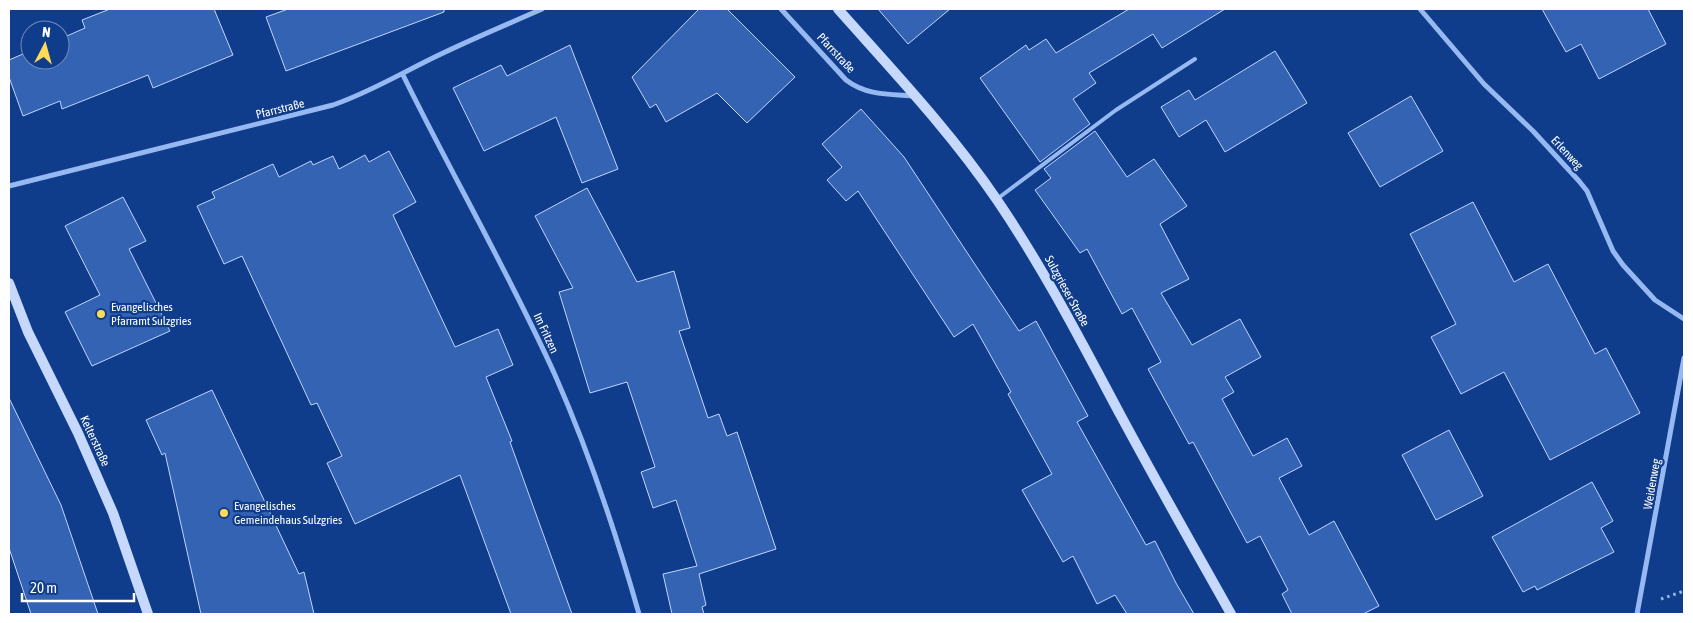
<svg xmlns="http://www.w3.org/2000/svg" width="1693" height="623" font-family="'Asap Condensed',sans-serif">
  <rect width="100%" height="100%" fill="#103d8b"/>
  <!-- building -->
  <path fill="#3463b3" stroke="#bed6fd" d="M 110,9 L 214,9 L 233,55 L 153,88 L 148,75 L 62,109 L 60,101 L 23,116 L 9,77 L 9,60 L 30,51 L 30,60 L 60,60 L 60,39 L 85,28 L 82,20 Z
    M 288,9 L 444,9 L 444,12 L 286,71 L 266,17 Z
    M 699,9 L 727,9 L 795,77 L 747,123 L 717,93 L 666,122 L 656,104 L 650,108 L 632,77 Z
    M 878,9 L 950,9 L 908,44 Z
    M 1129,9 L 1225,9 L 1162,48 L 1153,34 L 1089,73 L 1096,83 L 1073,99 L 1090,124 L 1040,162 L 980,78 L 1026,45 L 1029,50 L 1046,39 L 1056,53 Z
    M 1542,9 L 1648,9 L 1666,44 L 1599,79 L 1581,44 L 1566,52 Z
    M 570,45 L 618,169 L 582,183 L 556,117 L 484,151 L 453,88 L 501,65 L 507,76 Z
    M 1275,51 L 1307,103 L 1225,152 L 1206,120 L 1179,137 L 1161,107 L 1189,90 L 1195,100 Z
    M 1411,96 L 1443,151 L 1380,187 L 1348,133 Z
    M 861,109 L 904,157 L 1019,331 L 1036,321 L 1088,416 L 1077,422 L 1146,545 L 1155,541 L 1176,583 L 1194,614 L 1127,614 L 1115,595 L 1097,604 L 1073,556 L 1063,562 L 1022,490 L 1052,474 L 1008,394 L 1011,392 L 973,324 L 954,337 L 858,191 L 846,201 L 827,180 L 842,167 L 822,144 Z
    M 1095,131 L 1127,177 L 1154,159 L 1187,206 L 1160,224 L 1189,279 L 1161,293 L 1192,345 L 1240,319 L 1261,357 L 1225,377 L 1234,392 L 1222,399 L 1253,456 L 1287,438 L 1302,466 L 1279,478 L 1309,535 L 1334,521 L 1379,606 L 1363,614 L 1292,614 L 1282,594 L 1288,590 L 1260,536 L 1247,543 L 1193,442 L 1189,444 L 1148,369 L 1161,362 L 1132,308 L 1122,314 L 1087,249 L 1080,253 L 1035,190 L 1051,178 L 1044,169 Z
    M 389,151 L 416,202 L 393,215 L 455,347 L 498,329 L 513,365 L 486,377 L 512,441 L 510,442 L 572,614 L 511,614 L 460,475 L 355,524 L 327,463 L 342,456 L 317,403 L 311,405 L 242,256 L 224,264 L 197,206 L 215,198 L 212,192 L 273,164 L 279,177 L 311,161 L 313,165 L 333,156 L 339,169 L 365,155 L 369,162 Z
    M 587,188 L 637,282 L 674,271 L 690,328 L 679,331 L 708,418 L 719,414 L 727,436 L 737,432 L 776,549 L 699,574 L 706,605 L 702,607 L 704,614 L 672,614 L 663,574 L 697,566 L 676,500 L 653,508 L 641,472 L 655,467 L 627,382 L 590,393 L 559,292 L 573,288 L 535,216 Z
    M 123,197 L 146,241 L 129,249 L 170,331 L 92,366 L 65,312 L 100,295 L 65,226 Z
    M 1473,202 L 1514,282 L 1548,264 L 1595,354 L 1606,348 L 1640,413 L 1550,460 L 1504,372 L 1461,394 L 1431,337 L 1456,324 L 1410,234 Z
    M 212,390 L 299,574 L 304,572 L 314,614 L 201,614 L 165,453 L 162,455 L 146,420 Z
    M 9,398 L 61,505 L 98,614 L 31,614 L 9,548 Z
    M 1449,430 L 1483,496 L 1436,520 L 1402,455 Z
    M 1592,482 L 1613,521 L 1601,528 L 1614,552 L 1537,590 L 1535,586 L 1523,592 L 1492,537 Z"/>
  <g fill="none" stroke-linecap="round" stroke-linejoin="round">
    <!-- path -->
    <path stroke="#97b9f2" stroke-width="3" stroke-dasharray="2.5 4" stroke-linecap="butt" d="M 1661,599 L 1684,591"/>
    <!-- lane -->
    <path stroke="#97b9f2" stroke-width="4" d="M 997,199 L 1116,110 L 1195,59"/>
    <!-- street -->
    <path stroke="#97b9f2" stroke-width="5" d="M 781,9 L 846,80 C 867,96 890,94 915,96
      M 1420,9 L 1484,84 L 1533,131 L 1579,181 L 1587,191 L 1613,251 L 1623,265 L 1655,300 L 1684,319
      M 403,75 C 452,175 509,273 555,375 C 589,452 616,533 639,614
      M 9,186 L 333,105 C 371,92 405,71 441,54 C 474,38 508,24 542,9
      M 1637,614 L 1684,358"/>
    <!-- secondary -->
    <path stroke="#c6d9fc" stroke-width="10" d="M 838,9 C 893,71 950,131 997,200 C 1044,269 1082,343 1121,416 C 1157,483 1194,548 1231,614
      M 9,283 L 28,332 L 78,433 L 113,513 L 148,614"/>
  </g>
  <!-- markers -->
  <g fill="#ffdb58" stroke="#103d8b" stroke-width="2">
    <circle cx="101" cy="314" r="5"/>
    <circle cx="224" cy="513" r="5"/>
  </g>
  <g text-anchor="middle" stroke-width="4.5" stroke-linejoin="round" paint-order="stroke">
    <!-- street labels -->
    <g font-size="12" fill="#fff" stroke="#103d8b">
      <text transform="translate(836 53) rotate(47)" y="4">Pfarrstraße</text>
      <text transform="translate(280 109) rotate(-14)" y="4">Pfarrstraße</text>
      <text transform="translate(1567 153) rotate(47)" y="4">Erlenweg</text>
      <text transform="translate(1067 291) rotate(61)" y="4">Sulzgrieser Straße</text>
      <text transform="translate(546 333) rotate(65)" y="4">Im Fritzen</text>
      <text transform="translate(95 441) rotate(65)" y="4">Kelterstraße</text>
      <text transform="translate(1652 484) rotate(-80)" y="4">Weidenweg</text>
    </g>
    <!-- poi labels -->
    <g font-size="12" fill="#fff" stroke="#103d8b" text-anchor="start">
      <text x="111" y="311">Evangelisches<tspan x="111" dy="14">Pfarramt Sulzgries</tspan></text>
      <text x="234" y="510">Evangelisches<tspan x="234" dy="14">Gemeindehaus Sulzgries</tspan></text>
    </g>
  </g>
  <!-- border -->
  <rect width="1693" height="623" fill="none" stroke="#ffffff" stroke-width="20"/>
  <!-- north arrow -->
  <g transform="translate(45 45) rotate(6)"><circle r="24" fill="#103d8b" stroke="#708bb9"/>
  <path d="M0-4L9 19L0 12L-9 19Z" fill="#ffdb58"/>
  <text y="-8" font-size="14" font-weight="bold" text-anchor="middle" fill="#ffffff">N</text>
  </g>
  <!-- scale -->
  <path d="M22 593v8h112v-8" fill="none" stroke="#ffffff" stroke-width="2.5"/>
  <text x="30" y="593" font-size="15" fill="#ffffff" stroke="#103d8b" stroke-width="4" paint-order="stroke">20 m</text>
</svg>
